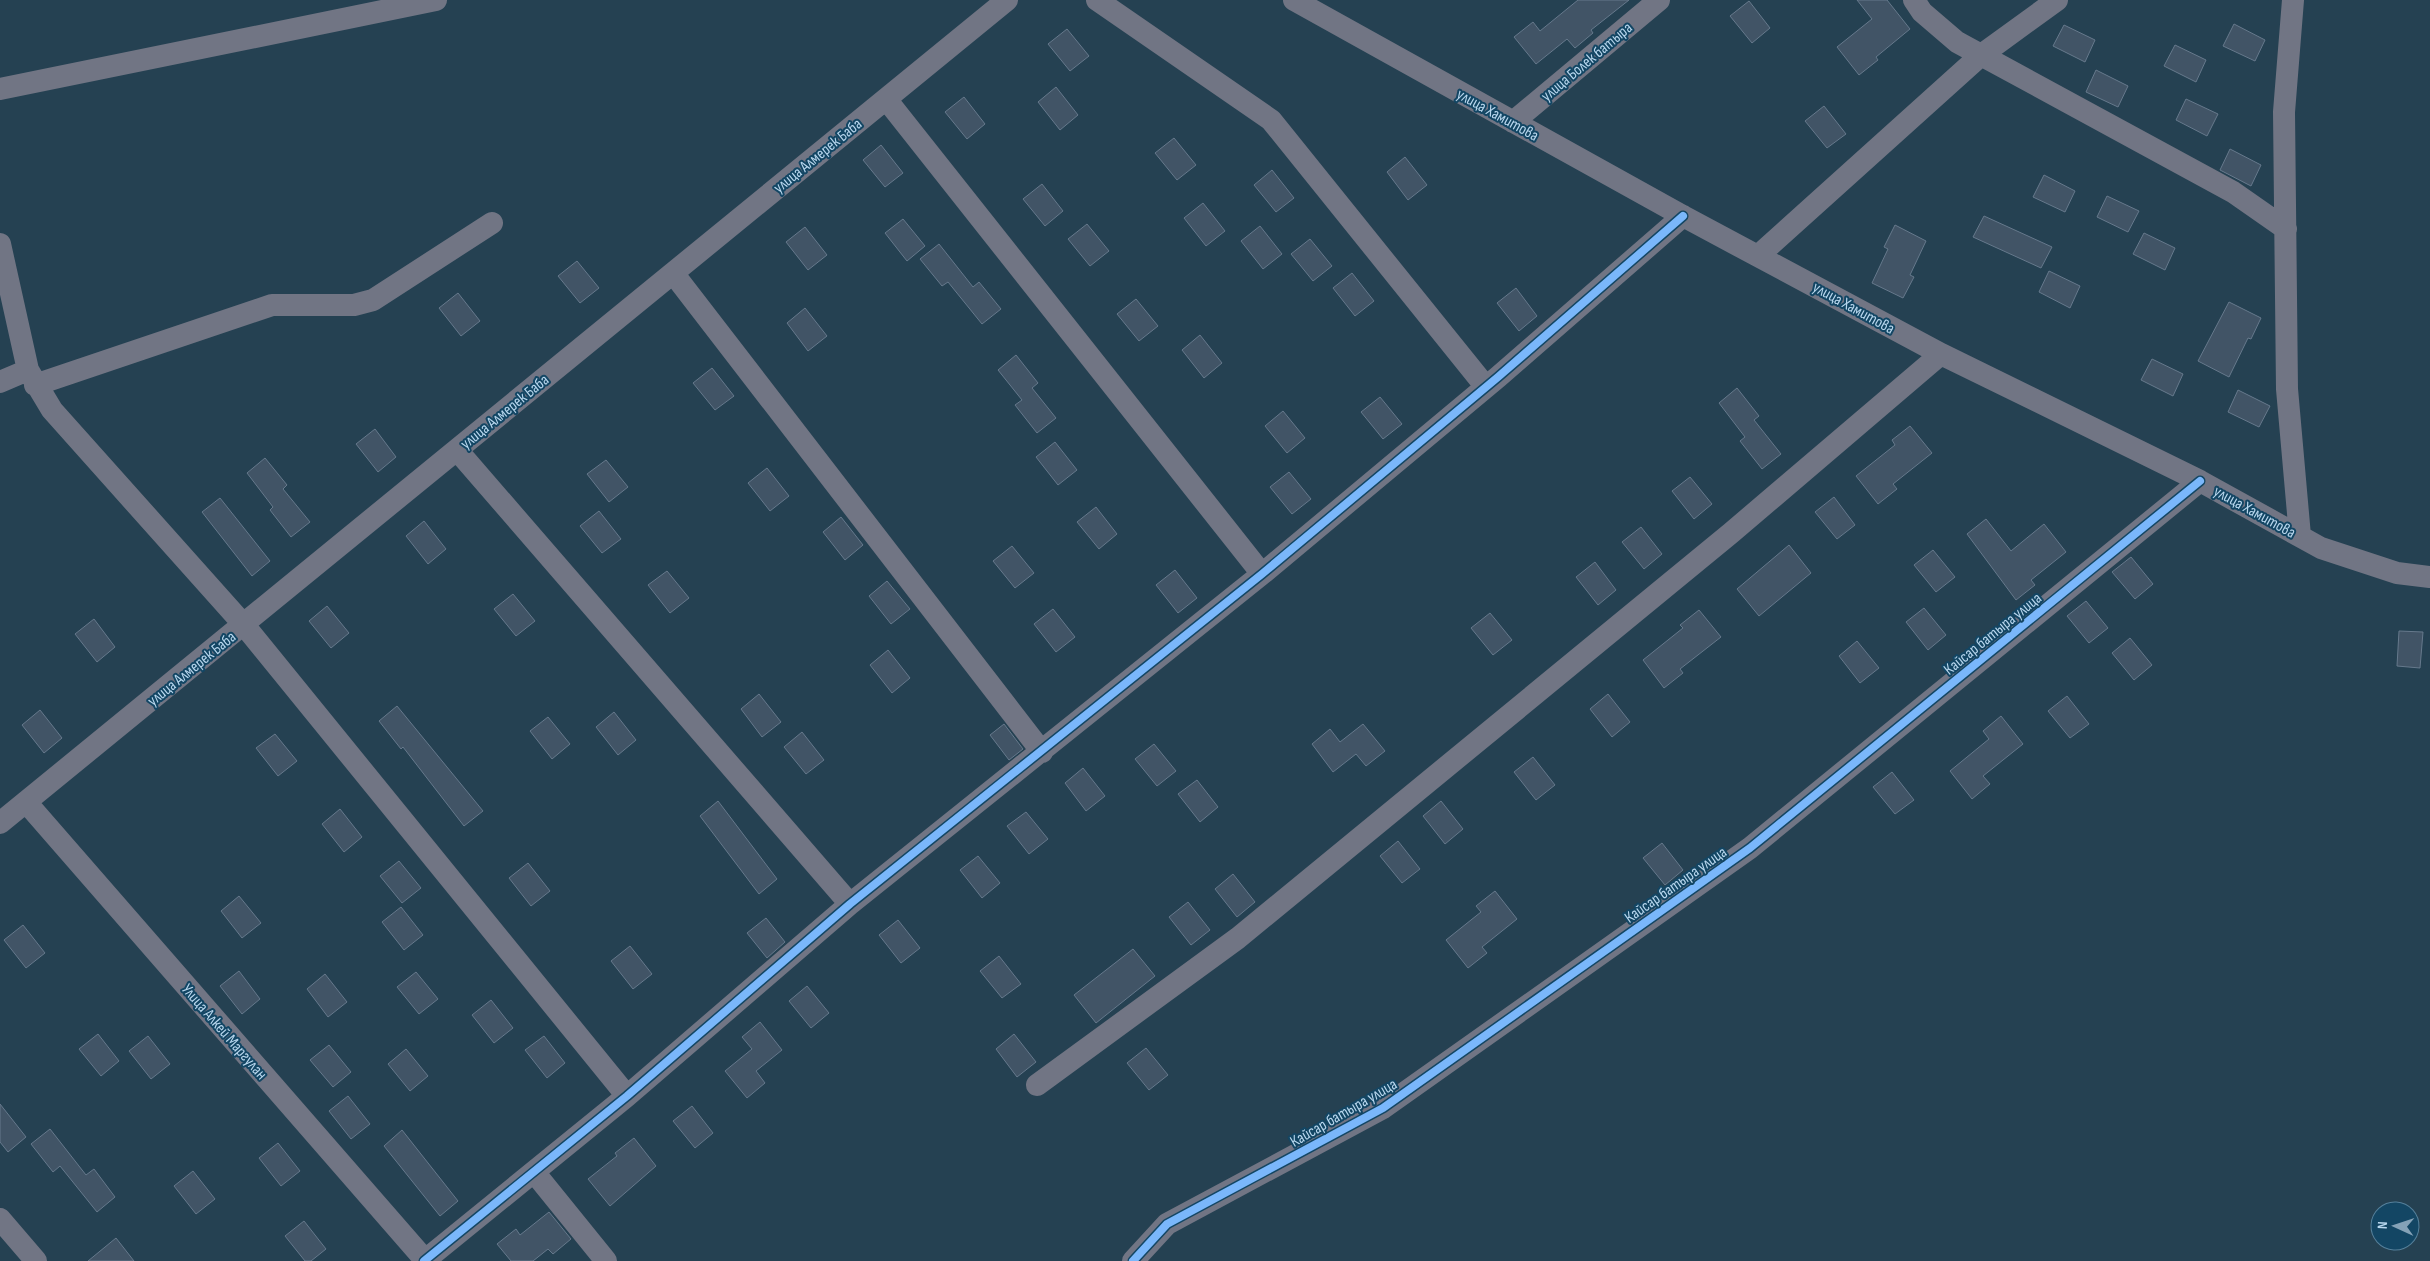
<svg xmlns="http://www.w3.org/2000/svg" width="2430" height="1261" font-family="'Sofia Sans Condensed',sans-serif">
  <rect width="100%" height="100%" fill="#254152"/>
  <!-- building -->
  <path fill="#415466" stroke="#66798c" d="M 1578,0 L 1629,0 L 1591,30 L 1593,33 L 1575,48 L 1567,39 L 1536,64 L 1514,37 L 1533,22 L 1540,31 Z
    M 1857,0 L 1887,0 L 1910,29 L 1876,57 L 1878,60 L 1859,75 L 1837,47 L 1872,19 Z
    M 1749,1 L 1770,28 L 1752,43 L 1730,16 Z
    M 2234,24 L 2265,40 L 2255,61 L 2223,46 Z
    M 2064,25 L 2095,40 L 2085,62 L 2053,46 Z
    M 1067,29 L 1089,56 L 1070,71 L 1048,44 Z
    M 2175,45 L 2206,60 L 2196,82 L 2164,66 Z
    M 2096,70 L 2128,86 L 2118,107 L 2086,92 Z
    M 1056,87 L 1078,115 L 1060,130 L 1038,102 Z
    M 964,97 L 985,124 L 967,139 L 945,112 Z
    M 2186,99 L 2218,114 L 2207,136 L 2176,120 Z
    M 1824,106 L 1846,134 L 1827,148 L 1805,121 Z
    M 1174,138 L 1196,165 L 1177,180 L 1155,153 Z
    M 881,145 L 903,173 L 885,187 L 863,160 Z
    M 2230,149 L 2261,165 L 2251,186 L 2220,170 Z
    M 1405,157 L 1427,185 L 1408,200 L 1387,172 Z
    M 1272,170 L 1294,198 L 1276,212 L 1254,185 Z
    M 2044,175 L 2075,191 L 2065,212 L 2033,197 Z
    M 1042,184 L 1063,211 L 1045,226 L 1023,199 Z
    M 2107,196 L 2139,211 L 2128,232 L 2097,217 Z
    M 1203,203 L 1225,231 L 1206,246 L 1184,218 Z
    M 1984,216 L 2052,247 L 2041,268 L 1973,237 Z
    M 903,219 L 925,246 L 907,261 L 885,233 Z
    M 1087,224 L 1109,251 L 1090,266 L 1068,239 Z
    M 1895,225 L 1926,241 L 1910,275 L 1914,277 L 1903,298 L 1872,283 L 1888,249 L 1884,247 Z
    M 1260,226 L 1282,254 L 1263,269 L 1241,241 Z
    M 805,227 L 827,255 L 808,270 L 786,242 Z
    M 2144,233 L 2175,248 L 2165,270 L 2133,254 Z
    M 1310,239 L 1332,266 L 1313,281 L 1291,254 Z
    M 939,244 L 973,287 L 979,282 L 1001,309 L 982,324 L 948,282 L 942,286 L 920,259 Z
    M 577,261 L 599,288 L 580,303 L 558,276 Z
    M 2049,271 L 2080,286 L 2070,308 L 2039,292 Z
    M 1352,273 L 1374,301 L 1355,316 L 1333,288 Z
    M 1516,288 L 1537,316 L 1519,331 L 1497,303 Z
    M 458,293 L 480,321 L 461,336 L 439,308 Z
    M 1136,299 L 1158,326 L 1139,341 L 1117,314 Z
    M 2229,302 L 2261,318 L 2251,339 L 2248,338 L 2229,377 L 2198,361 Z
    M 805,308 L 827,336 L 808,351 L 787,323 Z
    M 1200,335 L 1222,363 L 1204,378 L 1182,350 Z
    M 1016,355 L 1038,383 L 1032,388 L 1056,418 L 1037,433 L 1015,405 L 1022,400 L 998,370 Z
    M 2152,359 L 2183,374 L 2173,396 L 2141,380 Z
    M 712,368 L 734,396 L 715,410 L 693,383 Z
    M 1737,388 L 1759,416 L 1754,420 L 1781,454 L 1762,469 L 1740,441 L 1745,437 L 1719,403 Z
    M 2238,390 L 2270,406 L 2259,427 L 2228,412 Z
    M 1380,397 L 1402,424 L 1383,439 L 1361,412 Z
    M 1283,411 L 1305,438 L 1287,453 L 1265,426 Z
    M 1910,426 L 1932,453 L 1893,484 L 1897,489 L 1878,504 L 1856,476 L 1895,445 L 1892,440 Z
    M 375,429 L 396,457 L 378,472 L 356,444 Z
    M 1055,442 L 1077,470 L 1058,485 L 1036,457 Z
    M 265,458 L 287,485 L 283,489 L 310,522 L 291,537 L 270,510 L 273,507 L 247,473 Z
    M 606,460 L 628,487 L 609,502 L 587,474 Z
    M 767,468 L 789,496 L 770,511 L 748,483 Z
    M 1289,472 L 1311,499 L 1292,514 L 1270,487 Z
    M 1690,477 L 1712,504 L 1694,519 L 1672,491 Z
    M 1834,497 L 1855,525 L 1837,539 L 1815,512 Z
    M 220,498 L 270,561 L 252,576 L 202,512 Z
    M 1096,507 L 1117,534 L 1099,549 L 1077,522 Z
    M 599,511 L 621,539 L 602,553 L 580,526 Z
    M 841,517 L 863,545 L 845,560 L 823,532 Z
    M 1986,519 L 2011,551 L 2044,524 L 2066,552 L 2031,580 L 2035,585 L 2016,600 L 1967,534 Z
    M 424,521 L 446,549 L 428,564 L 406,536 Z
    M 1641,527 L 1662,554 L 1644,569 L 1622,542 Z
    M 1789,545 L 1811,573 L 1759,616 L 1737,589 Z
    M 1012,546 L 1034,573 L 1015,588 L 993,561 Z
    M 1933,550 L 1955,577 L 1936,592 L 1914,565 Z
    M 2131,557 L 2153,584 L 2135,599 L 2112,572 Z
    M 1595,562 L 1616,590 L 1598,605 L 1576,577 Z
    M 1175,570 L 1197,598 L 1178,613 L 1156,585 Z
    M 667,571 L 689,598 L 670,613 L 648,585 Z
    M 887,581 L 910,609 L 891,624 L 869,596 Z
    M 513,594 L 535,621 L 516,636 L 494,609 Z
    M 2086,601 L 2108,628 L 2089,643 L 2067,616 Z
    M 327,606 L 349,633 L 331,648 L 309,621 Z
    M 1924,608 L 1946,635 L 1928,650 L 1906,622 Z
    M 1053,609 L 1075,637 L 1056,652 L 1034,624 Z
    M 1699,610 L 1721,637 L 1680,669 L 1683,673 L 1664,688 L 1643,660 L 1683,628 L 1680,625 Z
    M 1490,613 L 1512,640 L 1493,655 L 1471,628 Z
    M 94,619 L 115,647 L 97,662 L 75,634 Z
    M 2399,631 L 2423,632 L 2420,668 L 2397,666 Z
    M 2130,638 L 2152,665 L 2134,680 L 2112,653 Z
    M 1857,641 L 1879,668 L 1860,683 L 1839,656 Z
    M 888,650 L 910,678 L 892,693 L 870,665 Z
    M 759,694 L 781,722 L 762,737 L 741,709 Z
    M 1608,694 L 1630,722 L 1612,737 L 1590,709 Z
    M 2067,696 L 2089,724 L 2070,738 L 2048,711 Z
    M 397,706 L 483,811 L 464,826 L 403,747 L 401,749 L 379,721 Z
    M 40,710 L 62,738 L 44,753 L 22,725 Z
    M 614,712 L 636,740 L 618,755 L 596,727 Z
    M 2001,716 L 2023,744 L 1983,776 L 1990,784 L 1972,799 L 1950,771 L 1989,739 L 1983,731 Z
    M 548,717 L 570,744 L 552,759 L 530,731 Z
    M 1004,724 L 1023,749 L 1009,760 L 990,735 Z
    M 1363,724 L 1385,751 L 1366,766 L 1356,754 L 1333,772 L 1312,744 L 1330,729 L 1340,742 Z
    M 802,732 L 824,760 L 806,774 L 784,747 Z
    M 275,734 L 297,761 L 278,776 L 256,748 Z
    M 1154,744 L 1176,771 L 1157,786 L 1135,759 Z
    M 1533,757 L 1555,785 L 1536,800 L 1514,772 Z
    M 1083,768 L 1105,796 L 1086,811 L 1065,783 Z
    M 1892,772 L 1914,800 L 1895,814 L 1873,787 Z
    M 1197,780 L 1218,807 L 1200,822 L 1178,794 Z
    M 718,801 L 777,879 L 759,894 L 700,816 Z
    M 1441,801 L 1463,829 L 1445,844 L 1423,816 Z
    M 340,809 L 362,837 L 344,852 L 322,824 Z
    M 1026,812 L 1048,839 L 1029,854 L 1007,826 Z
    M 1398,841 L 1420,869 L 1402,883 L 1380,856 Z
    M 1662,843 L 1683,870 L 1665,885 L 1643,858 Z
    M 978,856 L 1000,883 L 982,898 L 960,870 Z
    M 399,861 L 421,888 L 402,903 L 380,876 Z
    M 528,863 L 550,891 L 531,906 L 509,878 Z
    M 1233,874 L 1255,902 L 1237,917 L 1215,889 Z
    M 1495,891 L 1517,919 L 1482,947 L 1487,953 L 1468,968 L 1446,940 L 1481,912 L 1476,906 Z
    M 239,896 L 261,923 L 242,938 L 221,911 Z
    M 1188,902 L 1210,930 L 1191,945 L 1169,917 Z
    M 401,907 L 423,935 L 404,950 L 382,922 Z
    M 766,918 L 785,942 L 767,958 L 747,933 Z
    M 898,920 L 920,948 L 901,963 L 879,935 Z
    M 23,925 L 45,953 L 26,968 L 4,940 Z
    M 630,946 L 652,974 L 633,989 L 611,961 Z
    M 1133,949 L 1155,976 L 1096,1023 L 1074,995 Z
    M 999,956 L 1021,984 L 1002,998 L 980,971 Z
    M 239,971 L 260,999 L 242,1014 L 220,986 Z
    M 416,972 L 438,999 L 419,1014 L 397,987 Z
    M 325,974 L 347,1002 L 328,1017 L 307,989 Z
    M 807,986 L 829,1013 L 811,1028 L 789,1001 Z
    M 491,1000 L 513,1028 L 494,1043 L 472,1015 Z
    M 760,1022 L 782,1050 L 756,1071 L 765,1083 L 747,1098 L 725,1071 L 752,1049 L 742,1037 Z
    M 98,1034 L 119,1061 L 101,1076 L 79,1049 Z
    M 1014,1034 L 1036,1062 L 1017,1077 L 996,1049 Z
    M 148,1036 L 170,1064 L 151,1079 L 129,1051 Z
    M 544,1036 L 565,1063 L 547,1078 L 525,1050 Z
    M 329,1045 L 351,1072 L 333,1087 L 310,1060 Z
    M 1146,1048 L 1168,1075 L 1149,1090 L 1127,1063 Z
    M 406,1049 L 428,1076 L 410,1091 L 388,1064 Z
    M 348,1096 L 370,1124 L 351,1139 L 329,1111 Z
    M 0,1104 L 26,1137 L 8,1152 L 0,1142 Z
    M 692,1106 L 713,1133 L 695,1148 L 673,1121 Z
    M 50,1129 L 86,1175 L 94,1169 L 115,1197 L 97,1212 L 60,1166 L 53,1172 L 31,1144 Z
    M 402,1130 L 458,1201 L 440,1216 L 384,1146 Z
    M 634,1138 L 656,1166 L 610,1206 L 588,1179 L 617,1156 L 615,1153 Z
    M 278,1143 L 300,1171 L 281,1186 L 259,1158 Z
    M 193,1171 L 215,1199 L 196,1214 L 174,1186 Z
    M 549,1212 L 571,1239 L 553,1254 L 548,1249 L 533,1261 L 511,1261 L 497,1244 L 516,1229 L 520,1235 Z
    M 304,1221 L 326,1249 L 311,1261 L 305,1261 L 285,1236 Z
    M 116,1238 L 134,1261 L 88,1261 Z"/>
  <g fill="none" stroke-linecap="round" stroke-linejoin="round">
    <!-- minor -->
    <path stroke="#717584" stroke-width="22" d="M 1097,0 L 1271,120 L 1486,387
      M 1294,0 L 1683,216 L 1941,354 L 2200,481 L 2321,548 L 2397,573 L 2430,577
      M 1914,0 L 1922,12 L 1957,42 L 2233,192 L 2286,229
      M 2293,0 L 2284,112 L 2287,389 L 2300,536
      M 0,89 L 436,0
      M 886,99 L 1262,574
      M 1513,122 L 1659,0
      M 0,244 L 28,370 L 52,410 L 244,625 L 627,1096
      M 1759,255 L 1980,56 L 2057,0
      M 673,273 L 1042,752
      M 0,382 L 28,370
      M 35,385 L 272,305 L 354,305 L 373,300 L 492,223
      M 457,450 L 850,904
      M 26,802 L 425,1260
      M 0,823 L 1007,0
      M 1037,1085 L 1238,938 L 1731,533 L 1941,354
      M 534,1172 L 606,1261
      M 0,1219 L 36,1261
      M 424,1261 L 627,1096 L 850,904 L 1262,574 L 1498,377 L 1683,216
      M 1133,1261 L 1167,1224 L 1383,1108 L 1750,848 L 2200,481"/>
    <!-- cycleway casing -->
    <g stroke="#134664" stroke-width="11">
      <path id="cycleway" d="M 424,1261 L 627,1096 L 850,904 L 1262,574 L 1498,377 L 1683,216
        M 1133,1261 L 1167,1224 L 1383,1108 L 1750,848 L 2200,481"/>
    </g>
    <!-- cycleway -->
    <use href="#cycleway" stroke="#7ab7fb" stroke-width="8"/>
  </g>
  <g text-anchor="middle" stroke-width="4" stroke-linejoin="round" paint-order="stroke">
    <!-- street labels -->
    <g font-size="16" fill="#b8d7ee" stroke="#134664">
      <text transform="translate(1586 61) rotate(-40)" y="6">улица Болек батыра</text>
      <text transform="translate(1498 114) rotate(29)" y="6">улица Хамитова</text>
      <text transform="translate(817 155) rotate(-39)" y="6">улица Алмерек Баба</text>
      <text transform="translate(1854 307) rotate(29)" y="6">улица Хамитова</text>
      <text transform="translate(504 411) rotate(-39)" y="6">улица Алмерек Баба</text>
      <text transform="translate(2255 511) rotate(29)" y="6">улица Хамитова</text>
      <text transform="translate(1992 633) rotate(-39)" y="6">Кайсар батыра улица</text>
      <text transform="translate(191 668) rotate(-39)" y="6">улица Алмерек Баба</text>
      <text transform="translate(1675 884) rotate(-35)" y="6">Кайсар батыра улица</text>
      <text transform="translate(225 1031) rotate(49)" y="6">Улица Алкей Маргулан</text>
      <text transform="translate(1343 1112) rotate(-30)" y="6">Кайсар батыра улица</text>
    </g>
  </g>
  <!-- north arrow -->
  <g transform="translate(2395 1226) rotate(273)"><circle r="24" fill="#134664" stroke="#55809b"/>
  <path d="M0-4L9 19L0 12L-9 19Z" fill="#85a2b7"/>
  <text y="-8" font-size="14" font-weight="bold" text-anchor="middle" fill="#b8d7ee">N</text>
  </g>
</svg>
